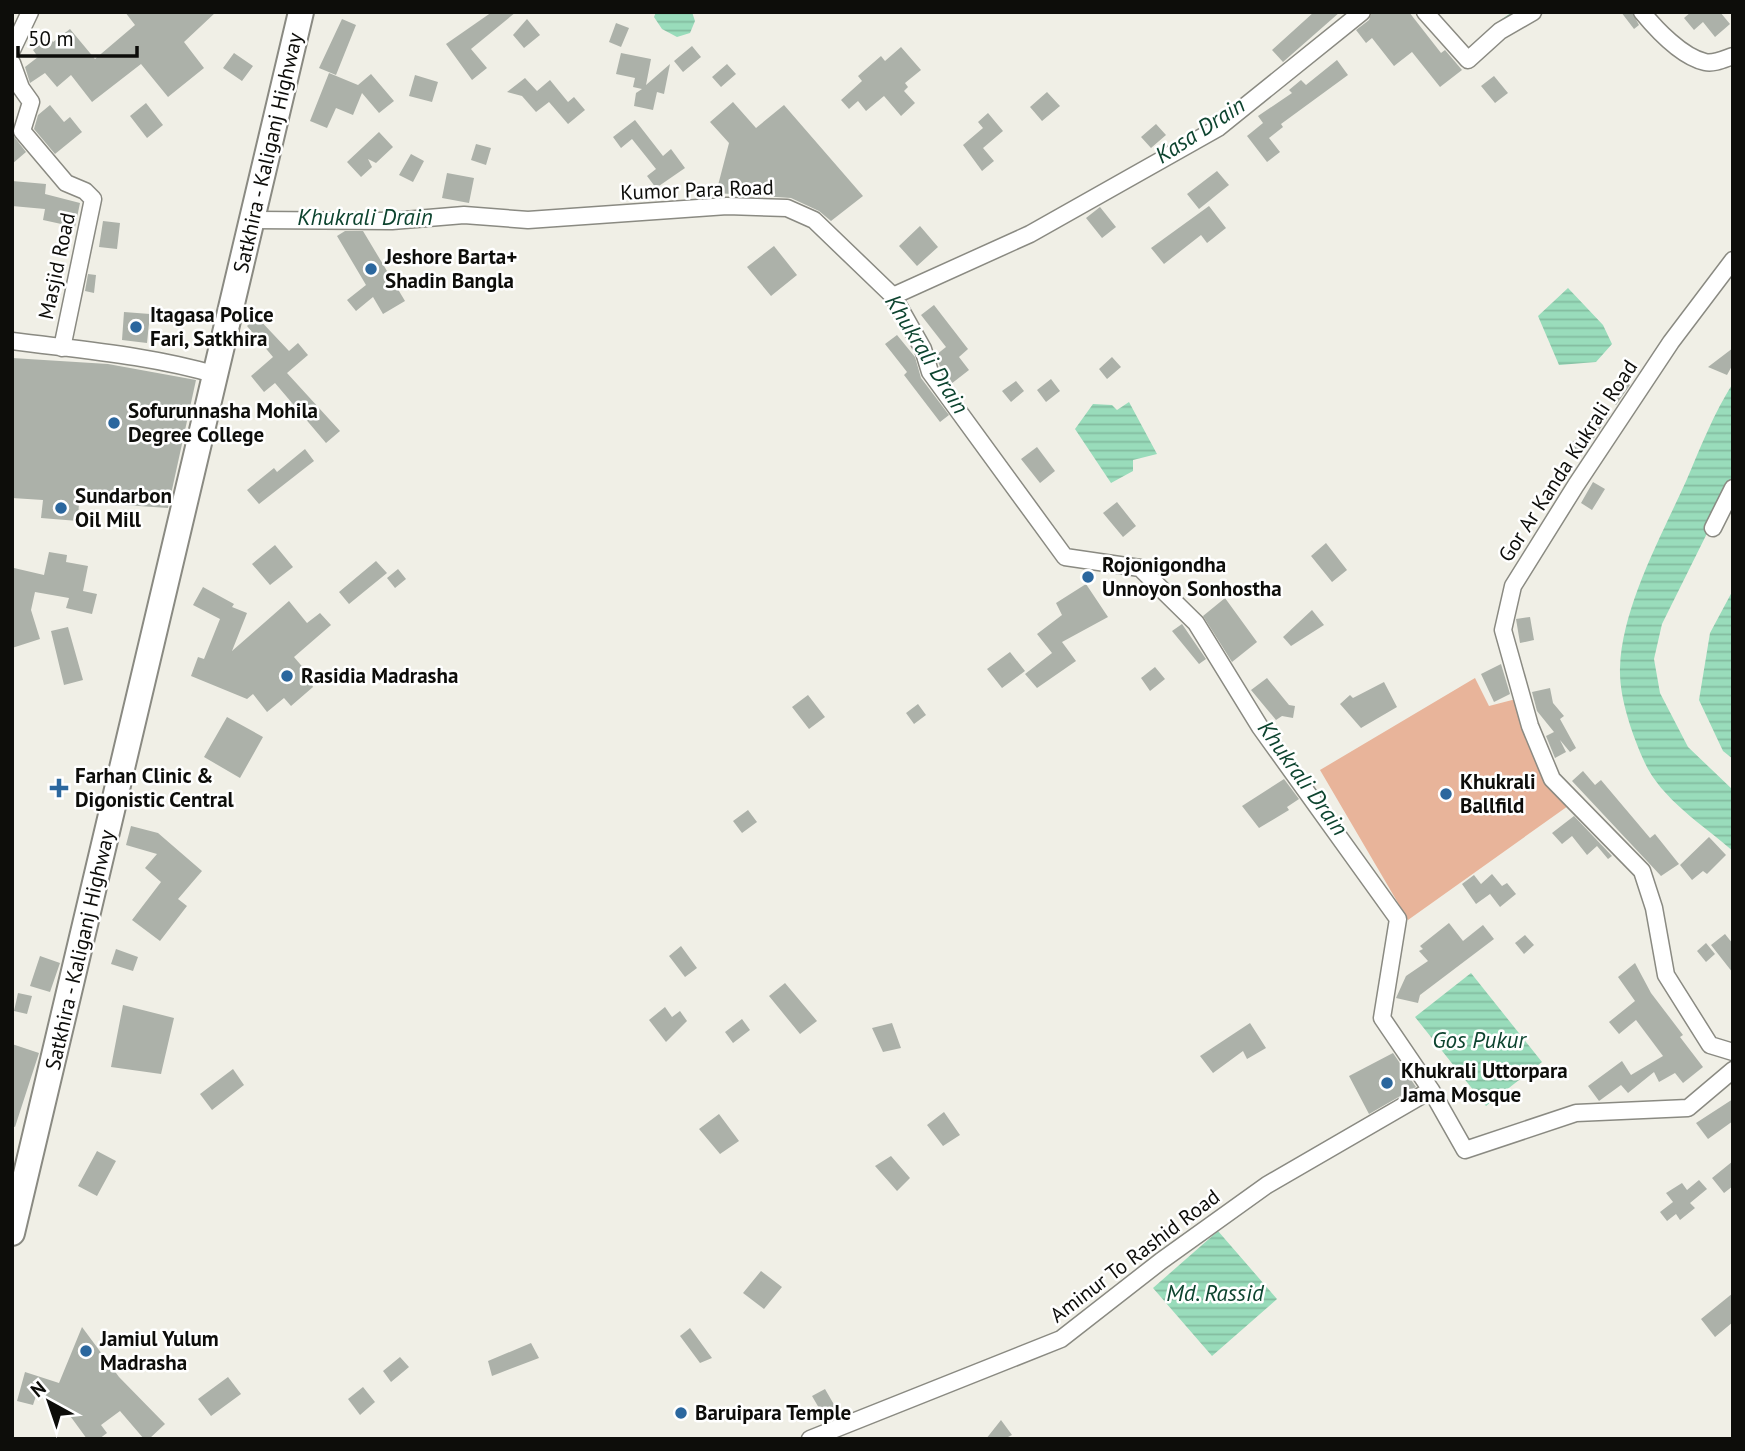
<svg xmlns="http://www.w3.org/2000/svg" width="1745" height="1451" font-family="'PT Sans',sans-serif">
  <defs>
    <pattern id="water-rules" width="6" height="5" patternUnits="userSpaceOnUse" patternTransform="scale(1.75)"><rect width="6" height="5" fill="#99dcbb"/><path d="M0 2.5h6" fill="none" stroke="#83bc9f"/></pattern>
  </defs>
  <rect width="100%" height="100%" fill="#f0efe6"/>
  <!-- park -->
  <path fill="#e8b49a" d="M 1475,678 L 1489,706 L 1516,699 L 1568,806 L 1408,920 L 1320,770 Z"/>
  <!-- water -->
  <path fill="url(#water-rules)" d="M 656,12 L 692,12 L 695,21 L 690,33 L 677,37 L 662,29 L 654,17 Z
    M 1568,288 L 1603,325 L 1612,344 L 1596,362 L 1559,365 L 1538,316 Z
    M 1733,383 L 1733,481 L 1662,624 L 1654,659 L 1660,693 L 1688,747 L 1733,790 L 1733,851 C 1703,825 1660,798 1644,761 C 1632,734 1619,697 1620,668 C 1622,606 1662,535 1687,479 C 1701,446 1714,413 1733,383 Z
    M 1129,402 L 1157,454 L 1133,460 L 1133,471 L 1111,483 L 1075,429 L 1093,404 L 1112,405 L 1117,410 Z
    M 1733,590 L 1733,759 L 1723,751 L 1699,700 L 1710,633 Z
    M 1471,973 L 1542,1062 L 1486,1106 L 1415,1017 Z
    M 1218,1231 L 1277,1299 L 1212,1356 L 1153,1288 Z"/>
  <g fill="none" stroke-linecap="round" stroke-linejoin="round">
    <!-- stream -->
    <path stroke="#99dcbb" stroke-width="4.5" d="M 1494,27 L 1516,12"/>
  </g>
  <!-- building -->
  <path fill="#acb1a9" d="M 125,12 L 216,12 L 184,42 L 204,68 L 168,97 L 141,64 L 92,102 L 71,75 L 57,87 L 45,73 L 30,83 L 25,67 L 38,57 L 33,50 L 50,37 L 53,42 L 70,29 L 95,59 L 135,25 Z
    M 492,12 L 516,12 L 471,49 L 487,68 L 472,80 L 446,44 Z
    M 1314,12 L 1340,12 L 1283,62 L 1272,50 Z
    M 1372,12 L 1409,12 L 1441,53 L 1445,50 L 1462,70 L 1440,87 L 1412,52 L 1394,66 L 1372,38 L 1366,43 L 1356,30 L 1369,20 Z
    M 1621,12 L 1632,12 L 1639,25 L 1634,29 Z
    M 1691,12 L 1720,12 L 1730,24 L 1715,37 L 1703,22 L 1694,30 L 1684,18 Z
    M 342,19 L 356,25 L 336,75 L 319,68 Z
    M 527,19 L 540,35 L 524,48 L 513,35 Z
    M 616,23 L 629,28 L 621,47 L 609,42 Z
    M 692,46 L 701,57 L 683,72 L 674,61 Z
    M 901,47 L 921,70 L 905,83 L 908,87 L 904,91 L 915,103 L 901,116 L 884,96 L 866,111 L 858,101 L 849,109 L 841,100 L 862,81 L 858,76 L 881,56 L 885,61 Z
    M 234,53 L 253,66 L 242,81 L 223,68 Z
    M 621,53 L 651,59 L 646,85 L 670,64 L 664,94 L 657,92 L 653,110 L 634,106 L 636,93 L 642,89 L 633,87 L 635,78 L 616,74 Z
    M 1337,60 L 1348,75 L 1281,124 L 1283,127 L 1269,138 L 1280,152 L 1267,162 L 1247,136 L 1263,123 L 1258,116 L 1292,93 L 1289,90 L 1301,80 L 1306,85 Z
    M 727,64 L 736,74 L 721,87 L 712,77 Z
    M 329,73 L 358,85 L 371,74 L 394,101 L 379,113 L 362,93 L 353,115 L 336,108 L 327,128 L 310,121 Z
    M 415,75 L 438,82 L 432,102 L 409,96 Z
    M 1494,76 L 1508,93 L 1495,103 L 1481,86 Z
    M 525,78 L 537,91 L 550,80 L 568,102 L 574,97 L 585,110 L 568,124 L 549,102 L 536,112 L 522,96 L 507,92 Z
    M 1047,92 L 1060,106 L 1042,121 L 1030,107 Z
    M 733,102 L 756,128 L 784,105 L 863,196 L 831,221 L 819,211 L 791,198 L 716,193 L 729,143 L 710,122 Z
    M 146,103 L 163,125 L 147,138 L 130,116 Z
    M 50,105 L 64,122 L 70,117 L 82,132 L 55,154 L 34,129 L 38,115 Z
    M 988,113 L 1003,131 L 983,148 L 994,161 L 982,171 L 963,145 L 983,128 L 978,122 Z
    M 635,120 L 663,156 L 671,149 L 685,168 L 656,188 L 647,176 L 656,169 L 632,139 L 621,148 L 613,137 Z
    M 1156,124 L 1166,135 L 1151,148 L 1141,137 Z
    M 379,132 L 393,147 L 376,163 L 368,159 L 372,167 L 361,177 L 347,162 Z
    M 12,134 L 26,152 L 12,164 Z
    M 476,144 L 491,148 L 486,165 L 471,160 Z
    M 411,154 L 424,161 L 413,182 L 399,175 Z
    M 1217,171 L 1229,185 L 1199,209 L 1187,194 Z
    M 447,173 L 474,178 L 469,203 L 442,198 Z
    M 12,181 L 46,184 L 45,194 L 80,203 L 75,227 L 43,220 L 45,209 L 12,206 Z
    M 1209,206 L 1226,228 L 1207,243 L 1201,235 L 1164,264 L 1151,248 Z
    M 1100,207 L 1116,227 L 1102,238 L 1086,218 Z
    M 103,221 L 120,223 L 117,249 L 99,247 Z
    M 920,226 L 938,247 L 917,266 L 899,246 Z
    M 345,231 L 363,231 L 405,301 L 383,314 L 373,297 L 356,311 L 347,300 L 366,285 L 337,236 Z
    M 774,246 L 797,275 L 771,296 L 747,267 Z
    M 88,274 L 96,275 L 94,293 L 85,291 Z
    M 934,305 L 968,349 L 959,357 L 969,370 L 951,384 L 940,367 L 936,355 L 946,347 L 921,315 Z
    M 124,312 L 150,314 L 147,343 L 122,340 Z
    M 257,317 L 289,351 L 298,343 L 308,355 L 287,373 L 340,431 L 326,443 L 275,383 L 264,392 L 251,376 L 273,357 L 247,326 Z
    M 897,335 L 915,357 L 921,378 L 949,415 L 940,422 L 904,375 L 907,372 L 885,344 Z
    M 1733,348 L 1733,364 L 1727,375 L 1708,367 Z
    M 1112,357 L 1121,367 L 1107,379 L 1099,369 Z
    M 12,358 L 108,364 L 196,380 L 168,508 L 79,502 L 78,521 L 41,518 L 43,500 L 12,498 Z
    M 1621,378 L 1630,385 L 1616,405 L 1606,397 Z
    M 1051,379 L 1060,391 L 1046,402 L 1037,390 Z
    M 1016,381 L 1024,391 L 1011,402 L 1002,391 Z
    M 1611,412 L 1590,444 L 1576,456 L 1567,446 Z
    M 1037,447 L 1055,471 L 1040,483 L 1021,459 Z
    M 305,449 L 314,461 L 259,504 L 247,490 L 274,468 L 277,472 Z
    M 1593,482 L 1605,489 L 1592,510 L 1581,503 Z
    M 1117,502 L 1136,526 L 1123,537 L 1103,513 Z
    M 1326,543 L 1347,570 L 1332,582 L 1311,556 Z
    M 275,545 L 293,567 L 270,585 L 252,564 Z
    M 49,552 L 67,555 L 66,562 L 88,566 L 83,591 L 97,594 L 92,614 L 66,608 L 69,598 L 35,592 L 31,610 L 40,639 L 12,648 L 14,568 L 44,575 Z
    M 376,561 L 387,573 L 349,604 L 339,592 Z
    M 398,569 L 406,579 L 395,588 L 387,578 Z
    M 1086,584 L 1108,617 L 1062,642 L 1076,661 L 1037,688 L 1025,674 L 1052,653 L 1037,634 L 1062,615 L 1056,603 Z
    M 203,587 L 234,604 L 232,607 L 247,613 L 232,651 L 289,601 L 307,623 L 320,613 L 331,625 L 294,657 L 306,671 L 313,687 L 291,706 L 284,698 L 267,712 L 253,694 L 247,699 L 191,676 L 198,657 L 204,659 L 220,619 L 193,605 Z
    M 1225,598 L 1257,642 L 1232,662 L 1203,616 Z
    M 1312,610 L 1324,625 L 1291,646 L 1283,637 Z
    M 1530,617 L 1534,640 L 1520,643 L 1516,619 Z
    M 1182,624 L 1206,659 L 1199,664 L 1172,631 Z
    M 68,627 L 83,680 L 64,685 L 51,631 Z
    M 1010,652 L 1025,671 L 1002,688 L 987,669 Z
    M 1501,664 L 1510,694 L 1494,702 L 1481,674 Z
    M 1155,667 L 1165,679 L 1150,691 L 1141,678 Z
    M 1267,678 L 1289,705 L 1295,706 L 1293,718 L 1282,716 L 1276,720 L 1251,690 Z
    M 1384,682 L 1397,707 L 1361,728 L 1340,704 L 1350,695 L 1353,698 Z
    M 1550,688 L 1553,703 L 1564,716 L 1560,719 L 1576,748 L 1570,752 L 1560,740 L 1566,752 L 1555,758 L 1546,736 L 1554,732 L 1537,711 L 1532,692 Z
    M 808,695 L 825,717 L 809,729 L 792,707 Z
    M 918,704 L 926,715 L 914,724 L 906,713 Z
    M 227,717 L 263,737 L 240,778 L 204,757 Z
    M 1583,771 L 1595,785 L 1601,780 L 1650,838 L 1655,834 L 1679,864 L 1661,876 L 1572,781 Z
    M 1284,779 L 1299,799 L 1287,807 L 1289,810 L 1259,828 L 1242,806 Z
    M 748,810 L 757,822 L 742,833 L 733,821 Z
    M 1574,816 L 1612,856 L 1608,859 L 1597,846 L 1587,855 L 1572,836 L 1562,844 L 1552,833 Z
    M 131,826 L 158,833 L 202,871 L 178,899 L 187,906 L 160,941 L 132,920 L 161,882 L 145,868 L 157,854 L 126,845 Z
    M 1709,837 L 1726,855 L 1707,874 L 1703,871 L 1692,880 L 1680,865 Z
    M 1492,874 L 1502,886 L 1507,883 L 1516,894 L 1500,907 L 1490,894 L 1476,904 L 1462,884 L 1474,875 L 1481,884 Z
    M 1449,923 L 1463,941 L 1483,925 L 1494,939 L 1420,995 L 1418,1003 L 1396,998 L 1406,976 L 1428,961 L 1419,951 L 1423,949 L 1420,946 Z
    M 1725,934 L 1733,944 L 1733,973 L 1711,945 Z
    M 1525,935 L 1534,945 L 1524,954 L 1515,943 Z
    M 1706,943 L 1715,954 L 1706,962 L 1697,951 Z
    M 681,946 L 697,968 L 685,977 L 669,956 Z
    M 116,949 L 138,957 L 133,971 L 111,964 Z
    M 40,956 L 60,963 L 50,992 L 30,986 Z
    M 1635,963 L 1651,993 L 1683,1035 L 1680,1037 L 1703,1067 L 1683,1083 L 1675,1073 L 1659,1082 L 1654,1072 L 1628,1093 L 1621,1085 L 1599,1101 L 1588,1086 L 1622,1061 L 1631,1075 L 1663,1056 L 1636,1020 L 1619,1034 L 1609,1022 L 1635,1001 L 1618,977 Z
    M 785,983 L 817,1021 L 800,1034 L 769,996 Z
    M 18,993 L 32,996 L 27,1014 L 14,1011 Z
    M 123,1005 L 174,1018 L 161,1074 L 111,1067 Z
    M 665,1007 L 672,1017 L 680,1011 L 687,1021 L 666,1042 L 649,1020 Z
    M 742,1019 L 750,1030 L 733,1043 L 725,1032 Z
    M 892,1023 L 901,1048 L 883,1052 L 872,1028 Z
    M 1250,1023 L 1266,1048 L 1247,1059 L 1243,1051 L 1213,1073 L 1200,1056 Z
    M 12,1044 L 39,1053 L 15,1127 L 12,1126 Z
    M 1393,1053 L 1416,1087 L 1369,1114 L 1349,1076 Z
    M 233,1069 L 244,1085 L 212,1110 L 200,1094 Z
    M 1733,1099 L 1733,1121 L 1708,1139 L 1696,1123 Z
    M 944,1112 L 960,1135 L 943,1146 L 927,1125 Z
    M 719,1114 L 739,1141 L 720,1154 L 699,1129 Z
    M 97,1151 L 116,1161 L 97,1196 L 78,1186 Z
    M 891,1156 L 910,1178 L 897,1191 L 875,1166 Z
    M 1733,1161 L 1733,1186 L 1724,1193 L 1712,1178 Z
    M 1699,1180 L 1707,1189 L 1690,1203 L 1695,1208 L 1680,1220 L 1676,1214 L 1667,1221 L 1660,1212 L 1673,1202 L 1666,1193 L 1682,1183 L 1687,1190 Z
    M 761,1271 L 782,1287 L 764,1309 L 743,1293 Z
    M 1733,1293 L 1733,1322 L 1715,1337 L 1701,1319 Z
    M 82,1327 L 119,1377 L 165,1424 L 149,1439 L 144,1439 L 120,1411 L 101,1425 L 107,1433 L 99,1439 L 87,1439 L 68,1413 L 60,1419 L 38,1390 L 33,1405 L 17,1401 L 25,1372 L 59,1383 Z
    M 690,1328 L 712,1358 L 700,1363 L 680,1336 Z
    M 531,1343 L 539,1358 L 492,1376 L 488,1361 Z
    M 400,1357 L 409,1367 L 391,1382 L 383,1371 Z
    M 228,1377 L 241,1394 L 211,1416 L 198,1399 Z
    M 363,1387 L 375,1402 L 360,1415 L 348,1399 Z
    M 825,1389 L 836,1408 L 823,1415 L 812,1396 Z
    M 1001,1420 L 1012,1435 L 1004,1439 L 986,1439 Z"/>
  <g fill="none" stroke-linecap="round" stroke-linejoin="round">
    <!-- minor casing -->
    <g stroke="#8a8a82" stroke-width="19">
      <path id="minor" d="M 1425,12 L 1468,60 L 1500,31 L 1533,12
        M 1642,12 C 1656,29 1682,57 1705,62 C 1714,64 1724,59 1733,56
        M 12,50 L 30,12
        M 12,63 L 21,88 L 31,102 L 22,131 L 66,183 L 85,191 L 93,199 L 62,348
        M 253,220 L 392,221 L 464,215 L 528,220 L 727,206 L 787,208 L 814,220 L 893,296 L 1030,234 L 1218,128 L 1362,12
        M 1733,260 L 1671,342 L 1576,485 L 1513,586 L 1503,630 L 1530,726 L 1552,779 L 1642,871 L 1654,908 L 1666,975 L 1710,1045 L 1733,1052
        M 893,296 L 923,349 L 930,372 L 1065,557 L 1140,568 L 1196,623 L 1260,727 L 1398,919 L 1382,1018 L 1431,1090 L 1465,1150 L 1576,1113 L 1688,1108 L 1733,1070
        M 12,341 C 81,350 149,355 217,375
        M 1713,528 L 1733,488
        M 810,1439 L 1061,1339 L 1161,1261 L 1267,1185 L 1431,1090"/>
    </g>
    <!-- highway casing -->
    <g stroke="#8a8a82" stroke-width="28">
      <path id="highway" d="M 12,1233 L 301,12"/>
    </g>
    <!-- minor -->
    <use href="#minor" stroke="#fff" stroke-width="16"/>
    <!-- highway -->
    <use href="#highway" stroke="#fff" stroke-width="24"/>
  </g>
  <!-- markers -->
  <g fill="#2b679e" stroke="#fff" stroke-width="2.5">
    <circle cx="371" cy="269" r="7"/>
    <circle cx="136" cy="327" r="7"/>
    <circle cx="114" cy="423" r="7"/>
    <circle cx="61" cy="508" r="7"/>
    <circle cx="1088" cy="577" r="7"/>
    <circle cx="287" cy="676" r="7"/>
    <path d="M55.5 777.5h7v7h7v7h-7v7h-7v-7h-7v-7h7z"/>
    <circle cx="1446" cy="794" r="7"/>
    <circle cx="1387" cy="1083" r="7"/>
    <circle cx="86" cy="1351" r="7"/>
    <circle cx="681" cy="1413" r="7"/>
  </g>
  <g text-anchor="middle" stroke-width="5" stroke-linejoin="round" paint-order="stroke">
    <!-- street labels -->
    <g font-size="21" fill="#0d0d0a" stroke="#fff">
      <text transform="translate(268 153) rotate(-77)" y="7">Satkhira - Kaliganj Highway</text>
      <text transform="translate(697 190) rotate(-2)" y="7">Kumor Para Road</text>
      <text transform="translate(57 266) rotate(-78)" y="7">Masjid Road</text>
      <text transform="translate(1568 461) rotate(-57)" y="7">Gor Ar Kanda Kukrali Road</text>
      <text transform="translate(80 950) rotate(-77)" y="7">Satkhira - Kaliganj Highway</text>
      <text transform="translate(1135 1256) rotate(-37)" y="7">Aminur To Rashid Road</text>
    </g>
    <!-- poi labels -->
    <g font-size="21" font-weight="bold" fill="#0d0d0a" stroke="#fff" text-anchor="start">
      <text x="385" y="264">Jeshore Barta+<tspan x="385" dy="24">Shadin Bangla</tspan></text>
      <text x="150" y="322">Itagasa Police<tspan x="150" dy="24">Fari, Satkhira</tspan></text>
      <text x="128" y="418">Sofurunnasha Mohila<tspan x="128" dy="24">Degree College</tspan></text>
      <text x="75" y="503">Sundarbon<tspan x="75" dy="24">Oil Mill</tspan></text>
      <text x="1102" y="572">Rojonigondha<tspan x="1102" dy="24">Unnoyon Sonhostha</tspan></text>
      <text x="301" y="683">Rasidia Madrasha</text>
      <text x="75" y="783">Farhan Clinic &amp;<tspan x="75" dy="24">Digonistic Central</tspan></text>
      <text x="1460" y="789">Khukrali<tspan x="1460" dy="24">Ballfild</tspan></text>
      <text x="1401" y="1078">Khukrali Uttorpara<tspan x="1401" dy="24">Jama Mosque</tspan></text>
      <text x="100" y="1346">Jamiul Yulum<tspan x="100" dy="24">Madrasha</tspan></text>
      <text x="695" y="1420">Baruipara Temple</text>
    </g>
    <!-- water labels -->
    <g font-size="23" font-style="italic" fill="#0d442f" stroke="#fff">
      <text transform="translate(1200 130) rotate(-33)" y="8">Kasa Drain</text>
      <text x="365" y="225">Khukrali Drain</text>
      <text transform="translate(927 354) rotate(58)" y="8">Khukrali Drain</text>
      <text transform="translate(1303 778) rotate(54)" y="8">Khukrali Drain</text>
      <text x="1479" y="1048">Gos Pukur</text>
      <text x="1215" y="1301">Md. Rassid</text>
    </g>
  </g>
  <!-- border -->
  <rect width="1745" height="1451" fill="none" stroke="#0d0d0a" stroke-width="28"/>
  <!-- north arrow -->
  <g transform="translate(49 1402) rotate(320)" stroke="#ffffff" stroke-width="5" paint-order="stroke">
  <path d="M0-5L12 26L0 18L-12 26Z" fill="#0d0d0a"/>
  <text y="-10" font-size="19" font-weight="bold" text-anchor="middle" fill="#0d0d0a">N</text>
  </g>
  <!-- scale -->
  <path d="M18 46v10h119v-10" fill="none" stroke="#0d0d0a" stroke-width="3.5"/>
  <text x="28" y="46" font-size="21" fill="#0d0d0a" stroke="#ffffff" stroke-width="5" paint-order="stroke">50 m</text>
</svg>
